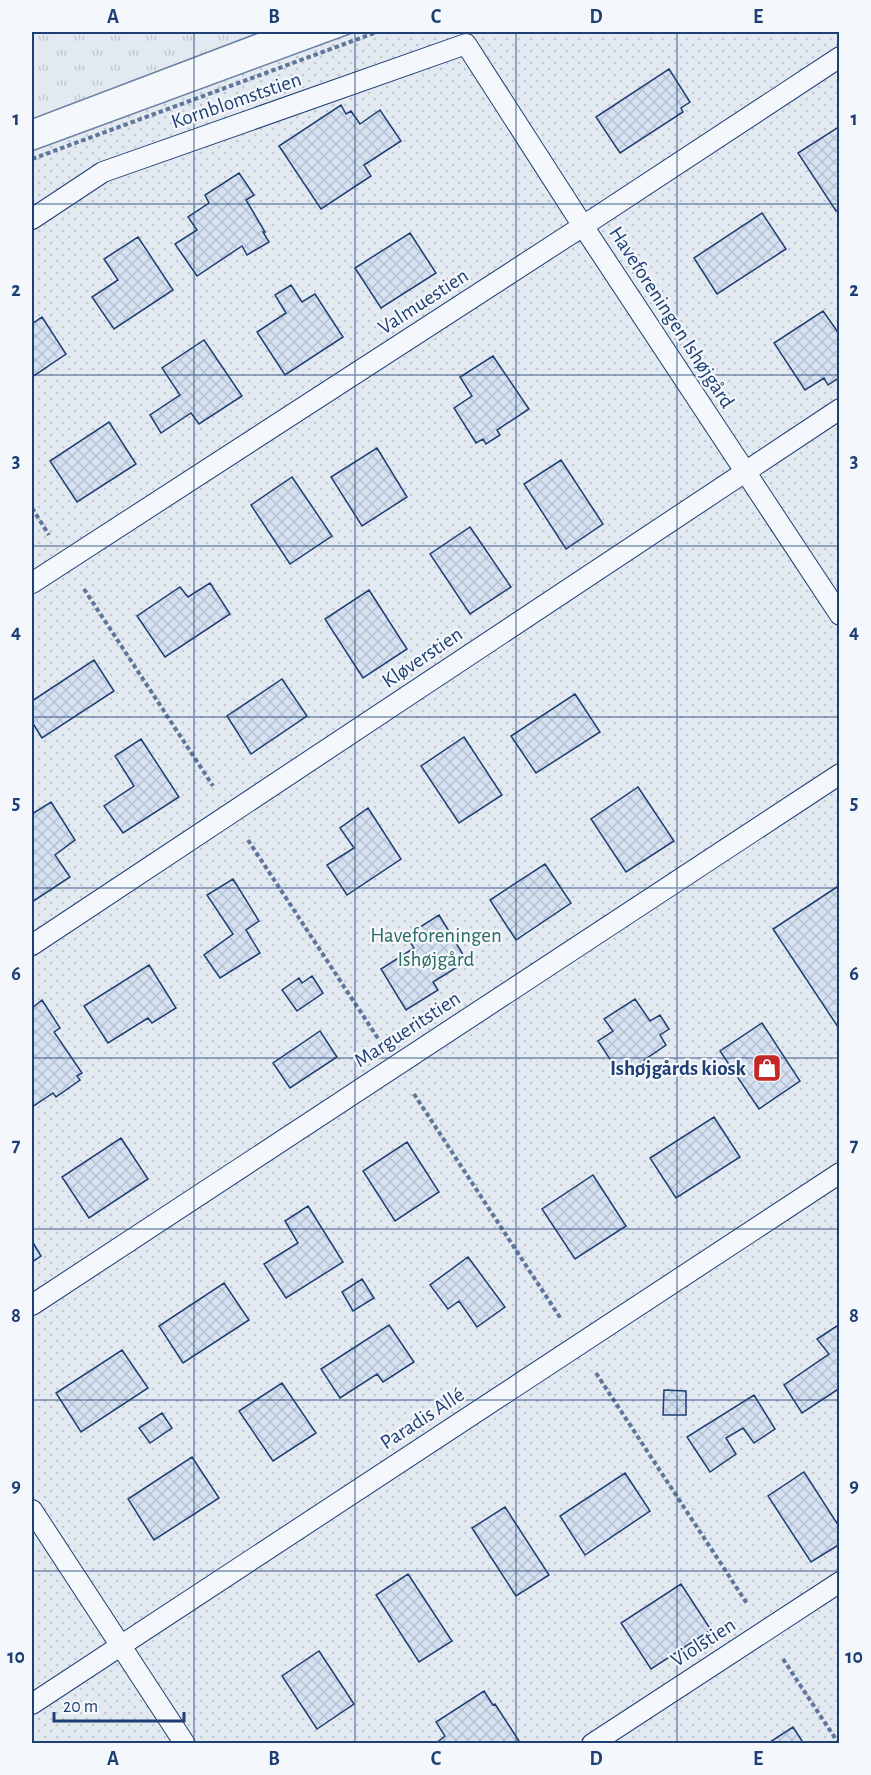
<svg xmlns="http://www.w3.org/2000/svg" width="871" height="1775" font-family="'Alegreya Sans',sans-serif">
  <defs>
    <pattern id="grass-tufts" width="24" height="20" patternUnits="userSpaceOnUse" patternTransform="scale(1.5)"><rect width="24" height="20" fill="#e3e9f0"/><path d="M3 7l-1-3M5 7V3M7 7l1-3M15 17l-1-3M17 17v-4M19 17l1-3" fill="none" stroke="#c2c9d1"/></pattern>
    <pattern id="park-dots" width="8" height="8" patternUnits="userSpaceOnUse" patternTransform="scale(1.5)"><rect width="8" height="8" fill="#e3e9f0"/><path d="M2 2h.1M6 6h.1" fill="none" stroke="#c2c9d1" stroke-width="1.8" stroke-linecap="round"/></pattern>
    <pattern id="building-cross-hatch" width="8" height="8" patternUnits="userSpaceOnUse" patternTransform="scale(1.5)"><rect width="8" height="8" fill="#d5e0f0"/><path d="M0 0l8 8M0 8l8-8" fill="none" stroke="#b6c1d1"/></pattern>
  </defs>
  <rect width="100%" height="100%" fill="#f4f7fb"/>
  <!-- grass -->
  <path fill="url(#grass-tufts)" stroke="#687fa3" stroke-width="1.5" d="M 32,32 L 261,32 L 32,119 Z"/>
  <!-- park -->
  <path fill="url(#park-dots)" stroke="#687fa3" stroke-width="1.5" d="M 355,32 L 839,32 L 839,1743 L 32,1744 L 32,151 Z"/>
  <!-- building -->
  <path fill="url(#building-cross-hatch)" stroke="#1d3f73" stroke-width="1.5" d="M 669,69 L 690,102 L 681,108 L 683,112 L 620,153 L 596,117 Z
    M 341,105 L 346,114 L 351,111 L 360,124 L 380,110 L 401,141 L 364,165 L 371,176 L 321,209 L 279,146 Z
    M 840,126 L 840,208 L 836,211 L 798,153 Z
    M 239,173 L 254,195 L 246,200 L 265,232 L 263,232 L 269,242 L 247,255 L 242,246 L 197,276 L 175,244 L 197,230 L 188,217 L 209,203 L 205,195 Z
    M 762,213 L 786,249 L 717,294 L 694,258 Z
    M 410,233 L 436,273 L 381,308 L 355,268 Z
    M 138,237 L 173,290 L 114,329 L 92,297 L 118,280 L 104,259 Z
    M 291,285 L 302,302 L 315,294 L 343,337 L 285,375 L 257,332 L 286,313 L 275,295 Z
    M 823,311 L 840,335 L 840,377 L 828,385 L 824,378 L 805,390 L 774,343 Z
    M 42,317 L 66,354 L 32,377 L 32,324 Z
    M 204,340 L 242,396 L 199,424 L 191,413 L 161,433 L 150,415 L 180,395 L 162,368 Z
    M 493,356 L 529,409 L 497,430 L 500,435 L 486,444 L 483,439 L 476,443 L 454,408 L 472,396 L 460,377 Z
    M 109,422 L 136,464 L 77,502 L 50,461 Z
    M 377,448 L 407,497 L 362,526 L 331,477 Z
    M 561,460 L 603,524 L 566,549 L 524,484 Z
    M 292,477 L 332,536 L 290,564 L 251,505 Z
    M 470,527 L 511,587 L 470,614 L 430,554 Z
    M 210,583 L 230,614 L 165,657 L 137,616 L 180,587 L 188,597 Z
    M 369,590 L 407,649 L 363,678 L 325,619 Z
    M 94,660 L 114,691 L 42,738 L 32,722 L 32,701 Z
    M 282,679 L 307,716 L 251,754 L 227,716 Z
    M 575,694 L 600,732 L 536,773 L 511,736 Z
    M 464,737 L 502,795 L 459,823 L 421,766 Z
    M 141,739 L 179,797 L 123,833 L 104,806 L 134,786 L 115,756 Z
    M 638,787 L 674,841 L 626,872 L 591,819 Z
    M 51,802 L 75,840 L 55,855 L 70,877 L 32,902 L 32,814 Z
    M 368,808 L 401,859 L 347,895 L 327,865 L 354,848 L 340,828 Z
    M 545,864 L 571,903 L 516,940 L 490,900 Z
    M 233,879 L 259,921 L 246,930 L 260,953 L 220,978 L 204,955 L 233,934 L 207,895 Z
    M 840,885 L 840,1030 L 773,929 Z
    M 439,915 L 467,961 L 433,982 L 438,990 L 406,1010 L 381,969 L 414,948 L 406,936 Z
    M 149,965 L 176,1008 L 152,1023 L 148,1018 L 108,1043 L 84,1006 Z
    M 312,976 L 323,993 L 297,1011 L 282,990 L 299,978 L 302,983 Z
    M 635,999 L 650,1021 L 660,1015 L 669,1029 L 660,1035 L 666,1045 L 621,1076 L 598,1041 L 613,1031 L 604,1019 Z
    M 42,1000 L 60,1028 L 54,1032 L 82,1073 L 77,1076 L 80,1080 L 56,1097 L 53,1093 L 32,1107 L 32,1008 Z
    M 762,1023 L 800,1081 L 759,1109 L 720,1051 Z
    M 320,1031 L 337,1057 L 290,1088 L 273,1063 Z
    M 714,1117 L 740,1157 L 676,1198 L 650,1158 Z
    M 121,1138 L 148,1179 L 89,1218 L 62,1177 Z
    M 407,1142 L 439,1192 L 395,1221 L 363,1171 Z
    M 593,1175 L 626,1226 L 575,1259 L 542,1209 Z
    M 308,1206 L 343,1262 L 286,1298 L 264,1264 L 298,1243 L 285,1221 Z
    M 32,1241 L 41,1256 L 32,1262 Z
    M 468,1257 L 505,1307 L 477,1327 L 459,1301 L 448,1309 L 430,1285 Z
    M 362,1279 L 374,1298 L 353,1311 L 342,1292 Z
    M 224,1283 L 249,1320 L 183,1363 L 159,1326 Z
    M 840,1324 L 840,1388 L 802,1413 L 784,1385 L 829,1354 L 817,1339 Z
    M 389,1325 L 414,1362 L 383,1382 L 377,1374 L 340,1398 L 321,1369 Z
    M 122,1350 L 148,1388 L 81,1432 L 56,1393 Z
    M 282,1383 L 316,1433 L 273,1461 L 239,1411 Z
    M 664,1390 L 686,1391 L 686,1415 L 663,1415 Z
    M 754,1395 L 775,1429 L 754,1443 L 743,1428 L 726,1438 L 736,1454 L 710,1472 L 687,1437 Z
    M 162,1413 L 172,1428 L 150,1443 L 139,1428 Z
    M 192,1457 L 219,1498 L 154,1540 L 128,1499 Z
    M 804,1472 L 840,1528 L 840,1544 L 811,1562 L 768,1496 Z
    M 625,1473 L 650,1511 L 585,1555 L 560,1516 Z
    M 505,1507 L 549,1575 L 516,1596 L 472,1528 Z
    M 408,1574 L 452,1641 L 419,1662 L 376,1595 Z
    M 681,1584 L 711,1630 L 651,1669 L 621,1623 Z
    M 319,1651 L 354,1704 L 317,1729 L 282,1676 Z
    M 484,1691 L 493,1705 L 495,1704 L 521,1744 L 435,1744 L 445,1736 L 436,1722 Z
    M 793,1727 L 804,1744 L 767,1744 Z"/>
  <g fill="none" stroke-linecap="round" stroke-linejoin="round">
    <!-- service casing -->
    <g stroke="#1d3f73" stroke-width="22">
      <path id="service" d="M 32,219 L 103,172 L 466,44 L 583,226 L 840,615
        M 32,583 L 583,226 L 840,57
        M 32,945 L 840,409
        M 32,1305 L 840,774
        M 32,1510 L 185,1744
        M 32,1704 L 840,1173
        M 592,1744 L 840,1582"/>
    </g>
    <!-- path -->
    <path stroke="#5e769c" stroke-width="4" stroke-dasharray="4.5 3" stroke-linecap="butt" d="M 32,159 L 377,32
      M 32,508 L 49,535
      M 84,589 L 213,786
      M 248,840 L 379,1040
      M 414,1094 L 561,1319
      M 596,1373 L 748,1605
      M 783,1659 L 839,1744"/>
    <!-- service -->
    <use href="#service" stroke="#f4f7fb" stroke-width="20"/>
  </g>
  <!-- grid -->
  <path fill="none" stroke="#1d3f73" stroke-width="1.5" stroke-opacity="0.55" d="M 194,32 L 194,1744M 355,32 L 355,1744M 516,32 L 516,1744M 677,32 L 677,1744M 32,204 L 840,204M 32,375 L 840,375M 32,546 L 840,546M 32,717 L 840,717M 32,888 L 840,888M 32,1058 L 840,1058M 32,1229 L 840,1229M 32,1400 L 840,1400M 32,1571 L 840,1571"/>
  <!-- icons -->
  <defs>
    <g id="shop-square" transform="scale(1.5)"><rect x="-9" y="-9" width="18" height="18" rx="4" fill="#c62828" stroke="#f4f7fb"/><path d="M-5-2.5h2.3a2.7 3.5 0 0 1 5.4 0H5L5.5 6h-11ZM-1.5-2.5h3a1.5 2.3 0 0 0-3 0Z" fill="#fff"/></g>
  </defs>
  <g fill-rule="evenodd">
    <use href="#shop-square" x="767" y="1068"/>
  </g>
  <g text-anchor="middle" stroke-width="4.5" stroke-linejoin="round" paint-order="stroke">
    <!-- street labels -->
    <g font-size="21" fill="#1d3f73" stroke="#f4f7fb">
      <text transform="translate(236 100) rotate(-19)" y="7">Kornblomststien</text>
      <text transform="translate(423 301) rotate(-33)" y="7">Valmuestien</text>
      <text transform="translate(672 317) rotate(57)" y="7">Haveforeningen Ishøjgård</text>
      <text transform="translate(422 657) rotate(-34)" y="7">Kløverstien</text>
      <text transform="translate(407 1029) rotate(-33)" y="7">Margueritstien</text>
      <text transform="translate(422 1418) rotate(-33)" y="7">Paradis Allé</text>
      <text transform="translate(703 1642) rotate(-33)" y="7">Violstien</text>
    </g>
    <!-- park labels -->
    <g font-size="21" fill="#2c6c60" stroke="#f4f7fb">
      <text x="436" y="942">Haveforeningen<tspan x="436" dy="24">Ishøjgård</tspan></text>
    </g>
    <!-- poi labels -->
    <g font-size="21" font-weight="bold" fill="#1d3f73" stroke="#f4f7fb" text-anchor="end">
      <text x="746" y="1075">Ishøjgårds kiosk</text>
    </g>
  </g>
  <!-- border -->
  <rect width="871" height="1775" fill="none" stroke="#f4f7fb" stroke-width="66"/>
  <!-- scale -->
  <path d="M54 1712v9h130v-9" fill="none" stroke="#1d3f73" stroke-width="3"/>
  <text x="63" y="1712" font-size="18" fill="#1d3f73" stroke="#f4f7fb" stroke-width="4.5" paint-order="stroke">20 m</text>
  <rect x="33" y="33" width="805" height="1709" fill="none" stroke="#1d3f73" stroke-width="2"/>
  <g font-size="20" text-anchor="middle" font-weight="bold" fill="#1d3f73">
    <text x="113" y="23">A</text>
    <text x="274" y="23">B</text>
    <text x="436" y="23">C</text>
    <text x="596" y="23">D</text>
    <text x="758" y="23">E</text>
    <text x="16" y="125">1</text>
    <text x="854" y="125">1</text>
    <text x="16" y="296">2</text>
    <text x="854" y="296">2</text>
    <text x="16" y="467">3</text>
    <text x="854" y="467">3</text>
    <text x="16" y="638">4</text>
    <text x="854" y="638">4</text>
    <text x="16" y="809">5</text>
    <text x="854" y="809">5</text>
    <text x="16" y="980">6</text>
    <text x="854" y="980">6</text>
    <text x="16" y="1151">7</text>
    <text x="854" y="1151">7</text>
    <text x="16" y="1322">8</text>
    <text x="854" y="1322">8</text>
    <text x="16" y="1492">9</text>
    <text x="854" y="1492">9</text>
    <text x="16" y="1663">10</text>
    <text x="854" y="1663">10</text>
    <text x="113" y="1765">A</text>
    <text x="274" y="1765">B</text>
    <text x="436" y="1765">C</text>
    <text x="596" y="1765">D</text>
    <text x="758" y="1765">E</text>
  </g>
</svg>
